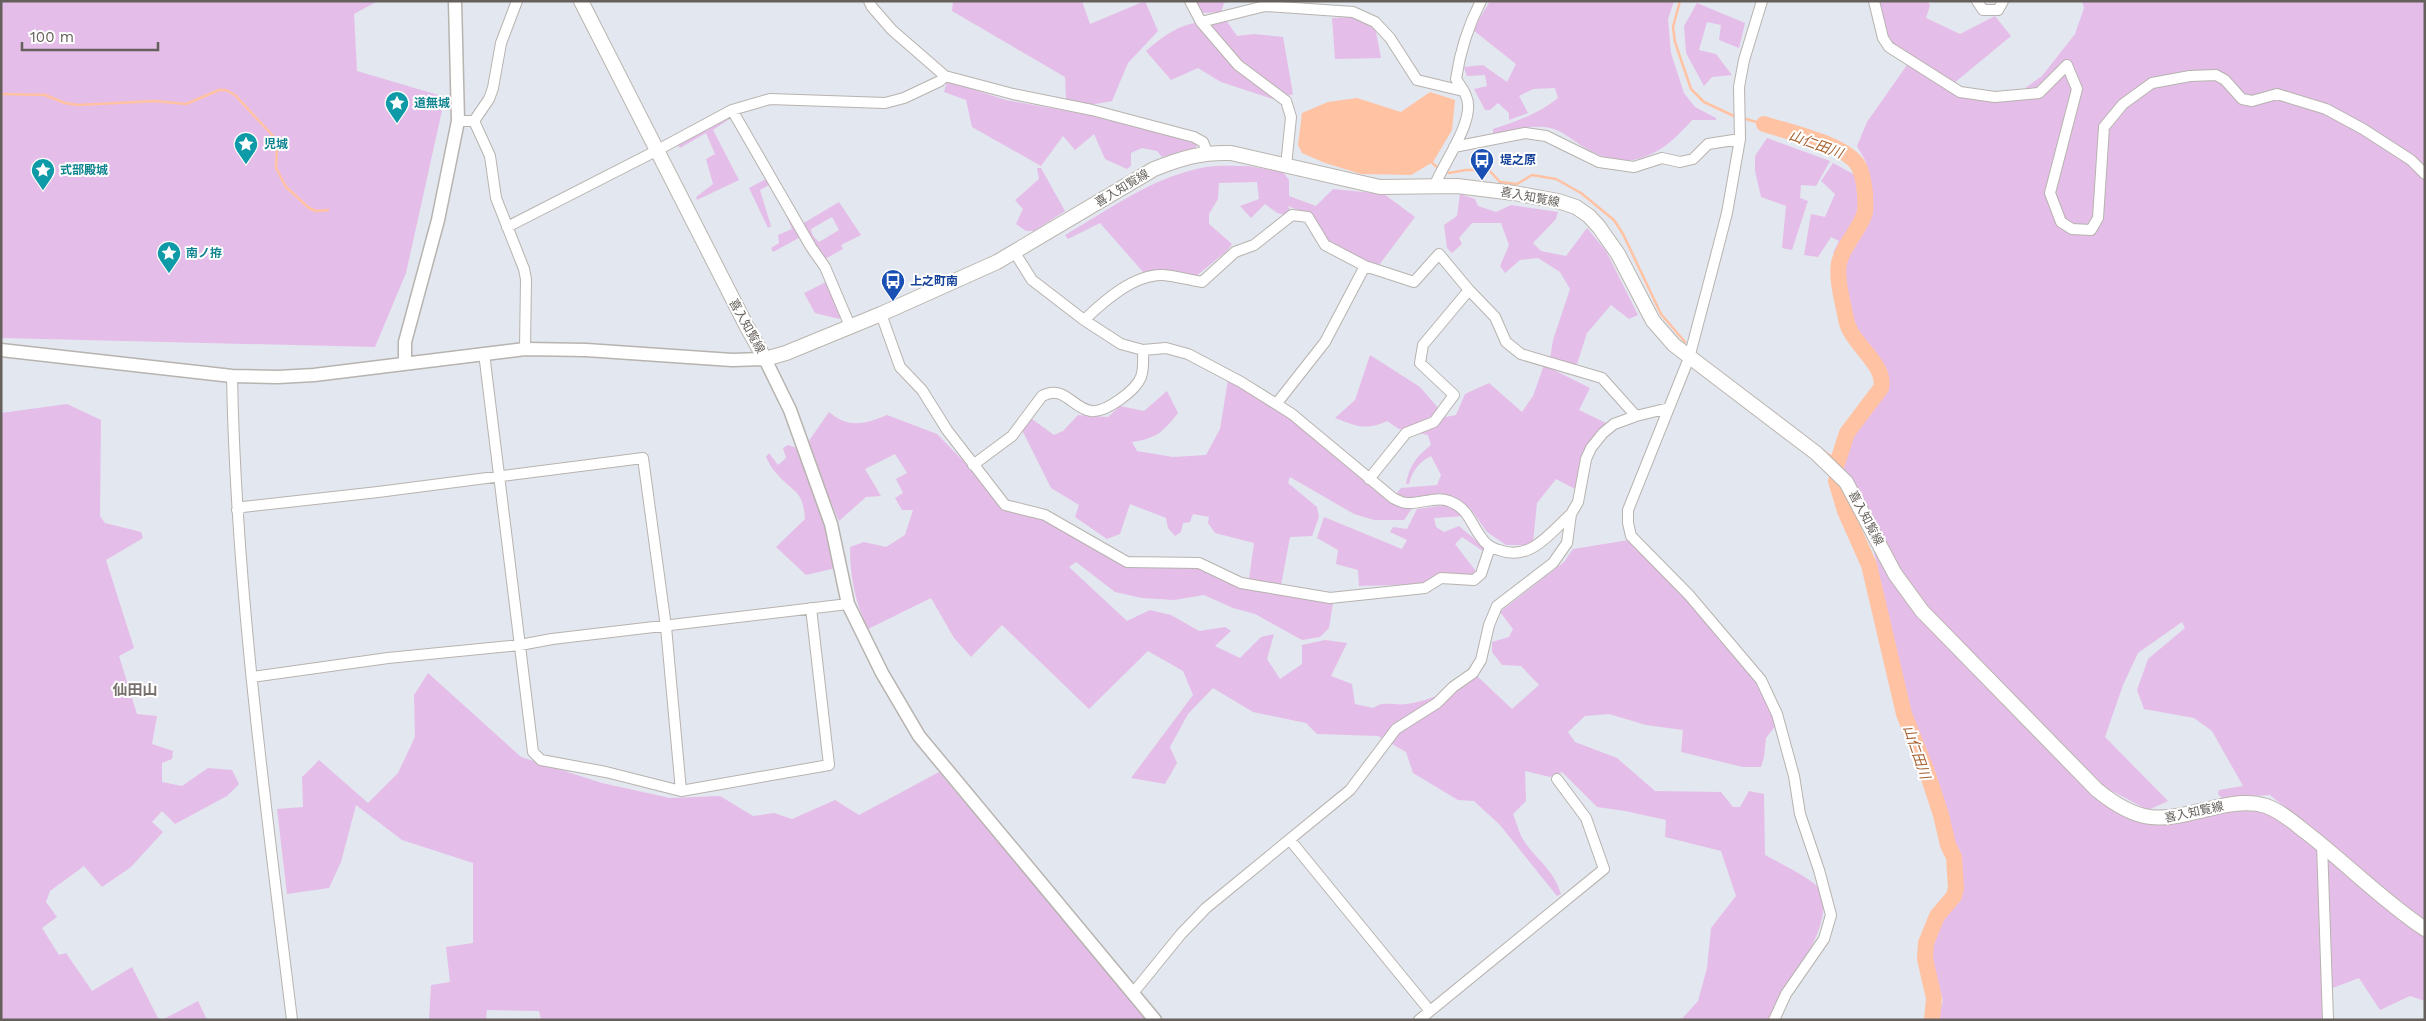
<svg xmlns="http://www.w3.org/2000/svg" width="2426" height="1021" font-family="'Work Sans','Noto Sans JP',sans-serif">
  <rect width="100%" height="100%" fill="#e3e7ef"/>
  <!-- green -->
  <path fill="#e5bde9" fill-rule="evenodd" d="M 1,1 L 378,1 L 354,14 L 357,71 L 445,97 L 406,273 L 375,347 L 1,338 Z
    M 953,1 L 1082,1 L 1090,24 L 1145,1 L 1158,31 L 1128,63 L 1112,101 L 1090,105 L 1066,99 L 1065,77 L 952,11 Z
    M 1193,1 L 1234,1 L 1224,3 L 1221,12 L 1200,13 Z
    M 1490,1 L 1674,1 L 1668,19 L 1671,53 L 1684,93 L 1695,107 L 1716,118 L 1716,120 L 1692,120 C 1662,155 1630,174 1587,149 C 1576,143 1562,130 1550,128 C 1532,124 1510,131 1493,135 L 1493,129 C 1516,122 1540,113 1558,98 L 1555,88 L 1533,89 L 1519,96 L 1528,113 L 1509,120 L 1509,113 L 1498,103 L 1490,110 L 1485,110 L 1474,89 L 1487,86 L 1485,75 L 1467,76 L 1464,67 L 1483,65 L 1507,82 L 1516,64 L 1473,30 Z
    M 1878,1 L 1927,1 L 1930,5 L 1926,18 L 1960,34 L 1995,16 L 2011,36 L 1953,84 L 1891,45 Z
    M 2082,1 L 2425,1 L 2425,922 L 2270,795 L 2222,798 L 2218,794 L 2219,790 L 2243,786 L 2212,731 L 2194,718 L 2144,709 L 2137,690 L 2148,659 L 2185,628 L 2182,622 L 2138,653 L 2123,685 L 2105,737 L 2168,801 L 2148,810 L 2097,783 L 2091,788 L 2121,814 L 2146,823 L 2245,808 L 2271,812 L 2375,894 L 2425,938 L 2425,1001 L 2410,996 L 2380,1010 L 2359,978 L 2322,992 L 2325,1020 L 1930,1020 L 1940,1011 L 1943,1000 L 1928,950 L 1935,926 L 1960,893 L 1958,855 L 1940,795 L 1911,718 L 1861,494 L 1839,469 L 1844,449 L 1885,390 L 1885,370 L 1852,331 L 1843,262 L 1833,253 L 1839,241 L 1831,237 L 1818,257 L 1804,255 L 1811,214 L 1825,217 L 1835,194 L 1821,181 L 1833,163 L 1857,176 L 1867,171 L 1866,162 L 1857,146 L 1867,122 L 1907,65 L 1961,98 L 2011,98 L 2042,76 L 2075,34 L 2084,8 Z
    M 1697,3 L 1745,23 L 1739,48 L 1719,40 L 1721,25 L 1707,22 L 1699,50 L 1716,54 L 1732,75 L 1712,77 L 1704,86 L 1686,53 L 1684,26 Z
    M 1350,17 L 1368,22 L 1375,27 L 1381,58 L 1335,59 L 1332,18 Z
    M 1226,20 L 1237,36 L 1254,34 L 1283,37 L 1293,94 L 1276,100 L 1221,82 L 1198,68 L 1171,80 L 1146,51 C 1175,26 1188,21 1226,20 Z
    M 947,81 L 1006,100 L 1089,115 L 1196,143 L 1196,149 L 1162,157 L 1157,151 L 1142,148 L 1131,153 L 1131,166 L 1127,169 L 1105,159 L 1094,134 L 1075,150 L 1063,136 L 1041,166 L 972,127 L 966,100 L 944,92 Z
    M 730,116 L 731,118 L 713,130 L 739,180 L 697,200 L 696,197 L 713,184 L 706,159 L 715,154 L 706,133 L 680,148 L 678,145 Z
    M 1767,138 L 1830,161 L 1816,186 L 1801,185 L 1800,198 L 1808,201 L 1792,250 L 1782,248 L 1786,206 L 1761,197 L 1755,171 L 1755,156 Z
    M 1248,166 L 1283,172 L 1289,180 L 1289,196 L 1316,206 L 1333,189 L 1384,194 L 1415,217 L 1379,265 L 1357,260 L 1343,248 L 1328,245 L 1311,215 L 1288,206 L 1291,212 L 1285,215 L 1277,213 L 1265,204 L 1251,218 L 1240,206 L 1259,199 L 1257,182 L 1219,183 L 1218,199 L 1209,214 L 1209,224 L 1232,244 L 1227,251 L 1195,277 L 1172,270 L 1143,272 L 1100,223 L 1068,239 L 1065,235 C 1110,209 1154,176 1206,167 C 1220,165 1235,166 1248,166 Z
    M 1037,168 L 1041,168 L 1065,211 L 1034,231 L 1026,231 L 1016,224 L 1023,209 L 1015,200 L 1039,179 Z
    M 766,179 L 769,185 L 760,190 L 771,226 L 768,228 L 749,188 Z
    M 1460,194 L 1475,199 L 1478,206 L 1496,212 L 1511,205 L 1558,212 L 1556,219 L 1533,243 L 1541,251 L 1566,256 L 1587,228 L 1606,251 L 1638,315 L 1629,319 L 1611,305 L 1587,333 L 1576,367 L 1550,359 L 1553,340 L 1570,289 L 1560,272 L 1538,258 L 1520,260 L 1505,273 L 1500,266 L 1509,245 L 1501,223 L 1472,223 L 1459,238 L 1462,244 L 1452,253 L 1447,248 L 1444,225 L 1457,216 Z
    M 839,202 L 861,235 L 841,245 L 843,249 L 823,260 L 806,234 L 773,252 L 771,248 L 779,243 L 778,235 L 792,229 L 783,207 L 802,224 ZM 832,217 L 839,230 L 819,242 L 813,236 L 811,229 Z
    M 826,282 L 842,316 L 839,319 L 815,313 L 804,293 Z
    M 1370,355 L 1420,387 L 1446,417 L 1456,415 L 1465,394 L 1489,383 L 1522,412 L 1533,396 L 1544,365 L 1590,388 L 1579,410 L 1606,423 L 1585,448 L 1577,490 L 1556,479 L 1537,503 L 1533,542 L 1527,545 L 1506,545 L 1487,532 L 1470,508 L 1441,493 L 1409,498 L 1396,494 L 1401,488 L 1437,485 L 1441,475 L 1431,456 C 1419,462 1412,471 1409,484 L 1406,484 C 1410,465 1416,457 1431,445 L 1428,435 L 1399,429 L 1387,421 C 1366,431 1356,426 1335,418 L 1355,400 Z
    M 1228,380 L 1278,408 L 1390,503 L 1413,507 L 1404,520 L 1374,520 L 1354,514 L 1290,477 L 1288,483 L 1317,507 L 1319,517 L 1312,536 L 1290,537 L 1281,585 L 1249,579 L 1254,543 L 1215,533 L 1208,523 L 1209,517 L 1193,514 L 1190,522 L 1183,523 L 1181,532 L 1175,536 L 1168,528 L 1166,518 L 1130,504 L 1120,534 L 1107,539 L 1075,517 L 1079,505 L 1051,488 L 1022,430 L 1032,419 L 1054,435 L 1063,431 L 1078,415 L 1108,417 L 1120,406 L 1144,411 L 1167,391 L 1178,413 C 1163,432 1157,438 1132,442 L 1137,451 L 1173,457 L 1206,455 L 1220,429 Z
    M 67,404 L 101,420 L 100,516 L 105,523 L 141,532 L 143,538 L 106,560 L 134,648 L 119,656 L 137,714 L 157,716 L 152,744 L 173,751 L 172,759 L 162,763 L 162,782 L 182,786 L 208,768 L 232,770 L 239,784 L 227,796 L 175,824 L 162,811 L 152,822 L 163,832 L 131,867 L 102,887 L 84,866 L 50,891 L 46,902 L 57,917 L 42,928 L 59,955 L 66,953 L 92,991 L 132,967 L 159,1020 L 1,1020 L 1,413 Z
    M 829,412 C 849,429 865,424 887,415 L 937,434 L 971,469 L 1002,508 L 1043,519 L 1107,556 L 1197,566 L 1333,603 L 1329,628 L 1320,637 L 1302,640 L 1255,614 L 1233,608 L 1204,595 L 1174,600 L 1142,598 L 1115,592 L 1076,562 L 1069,567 L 1127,621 L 1150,610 L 1171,615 L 1199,631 L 1225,627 L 1231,631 L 1215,646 L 1240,658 L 1261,637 L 1274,634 L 1267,659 L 1280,679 L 1302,664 L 1302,645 L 1325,640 L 1347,643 L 1331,676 L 1352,684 L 1355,704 L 1373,708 C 1384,700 1394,706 1407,704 C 1432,700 1456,689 1477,676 L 1512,709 L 1539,685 L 1521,666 L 1502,665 L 1492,652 L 1492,642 L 1509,637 L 1513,629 L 1500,612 L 1564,562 L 1573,549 L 1629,540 L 1693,606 L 1760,686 L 1777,724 L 1766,738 L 1764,757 L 1761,767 L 1743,767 L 1681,752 L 1683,730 L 1646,725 L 1609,714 L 1585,716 L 1568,732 L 1575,742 L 1617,758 L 1655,791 L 1721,792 L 1733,807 L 1740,807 L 1749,791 L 1764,794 L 1765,855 C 1776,861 1810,878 1817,886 C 1843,918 1783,991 1768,1020 L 1681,1020 L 1698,1001 L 1707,968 L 1711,928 L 1736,896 L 1721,851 L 1665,837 L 1666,820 L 1625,811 L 1597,807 L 1562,772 L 1550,777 L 1525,771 L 1526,801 L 1513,814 C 1516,821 1518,829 1521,836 C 1533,858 1553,867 1561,894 L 1557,896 L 1500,825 L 1474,801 L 1458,800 L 1413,773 L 1406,752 L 1378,736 L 1317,734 L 1306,723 L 1253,712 L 1213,688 L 1188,714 L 1170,747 L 1177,763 L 1165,784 L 1131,778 L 1193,695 L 1183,671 L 1148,651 L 1089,709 L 1002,625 L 971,657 L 954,638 L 931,598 L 868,629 C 855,603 850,576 850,547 L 864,542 L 886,547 L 905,535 L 913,510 L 902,510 L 895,498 L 903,493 L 896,479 L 907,473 L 895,454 L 865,469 L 881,496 L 866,497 L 839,521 L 806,445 Z
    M 788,445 L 797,448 L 828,527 L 836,568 L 806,575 L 776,547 L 805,519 C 803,489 793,493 777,474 C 772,469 769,463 766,457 L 769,453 L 778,465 L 786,458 L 783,448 Z
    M 1446,505 L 1466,516 L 1434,518 L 1436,527 L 1444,532 L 1459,526 L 1485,548 L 1483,551 L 1462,537 L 1455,544 L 1475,570 L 1473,576 L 1424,584 L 1359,586 L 1358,570 L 1336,564 L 1338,550 L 1317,538 L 1324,517 L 1402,549 L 1407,540 L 1390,532 L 1393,527 L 1407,529 L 1417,509 Z
    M 428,673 L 521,757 L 602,783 L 670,798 L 720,796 L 753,816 L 774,813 L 792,819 L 835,800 L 859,815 L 939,772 L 1148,1020 L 541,1020 L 539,1011 L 487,1010 L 486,1020 L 429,1020 L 431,985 L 450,982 L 446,947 L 473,943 L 473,863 L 402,840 L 356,805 L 341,862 L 329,888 L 287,894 L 277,809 L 303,807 L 302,777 L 319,760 L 368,803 L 398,773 L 415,737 L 414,695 Z
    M 198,1001 L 207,1020 L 162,1020 Z"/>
  <!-- water -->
  <path fill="#ffc2a3" d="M 1430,92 L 1455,100 L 1452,130 L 1433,162 L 1411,175 L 1361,174 L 1325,163 L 1302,153 L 1298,145 L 1302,113 L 1328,102 L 1357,98 L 1401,112 Z"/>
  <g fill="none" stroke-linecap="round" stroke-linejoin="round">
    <!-- stream -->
    <path stroke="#ffc2a3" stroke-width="2.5" d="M 1680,1 L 1673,27 L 1675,42 L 1691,89 L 1704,102 L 1736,117
      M 1,94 L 45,95 L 65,103 L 78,105 L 155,101 L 186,104 L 219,90 L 226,90 L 235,95 L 273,136 L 277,148 L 276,168 L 286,187 L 309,208 L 316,211 L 328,210
      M 1742,118 L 1764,124
      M 1430,161 L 1437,167
      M 1446,171 L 1449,173 L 1466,170 L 1489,170 L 1500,182 L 1517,184 L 1532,175 L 1556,179 L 1581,193 L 1614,220 L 1623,234 L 1661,314 L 1685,342
      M 1822,450 L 1838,461"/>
    <!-- river -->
    <path stroke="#ffc2a3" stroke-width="16" d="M 1764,124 C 1788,132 1847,144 1859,167 C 1863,175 1864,184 1865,193 C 1865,199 1866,205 1865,212 C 1860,230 1843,245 1839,263 C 1836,280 1843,302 1846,319 C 1850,344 1887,364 1881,388 L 1847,433 L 1837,464
      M 1836,481 L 1845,511 L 1869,565 L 1904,714 L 1926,769 L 1941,815 L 1948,845 L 1954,857 L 1956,888 L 1954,896 L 1937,916 L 1926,943 L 1925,959 L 1934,998 L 1932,1020"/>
    <!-- minor casing -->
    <g stroke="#b7b3af" stroke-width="12">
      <path id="minor" d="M 869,1 L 872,7 L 892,30 L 945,76 L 1013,94 L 1092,110 L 1194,137 L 1203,142 L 1207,152
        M 1190,1 L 1201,22 L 1238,65 L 1286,101 L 1291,117 L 1286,166
        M 1762,1 L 1744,60 L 1739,87 L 1740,139 L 1727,213 L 1713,267 L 1689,358 L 1628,510 L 1628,523 L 1631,536 L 1689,595 L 1761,680 L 1777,714 L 1794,776 L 1800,814 L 1819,870 L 1831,915 L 1824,939 L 1786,994 L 1774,1020
        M 1874,1 L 1883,38 L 1889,47 L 1960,92 L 1995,97 L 2039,93 L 2067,65 L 2077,89 L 2050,193 L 2061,222 L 2072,229 L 2091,230 L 2098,218 L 2104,127 L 2123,104 L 2152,83 L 2190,76 L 2216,75 L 2225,80 L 2242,99 L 2252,101 L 2277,94 L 2326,109 L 2363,129 L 2411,160 L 2425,174
        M 1977,1 L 1983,10 L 1998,10 L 2003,1
        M 1201,22 L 1265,6 L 1353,12 L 1375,22 L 1390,38 L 1417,80 L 1463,91
        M 732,110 L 811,247 L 825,267 L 850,326
        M 458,121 L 474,121 L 490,156 L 496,198 L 524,269 L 526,279 L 525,349
        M 474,121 L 489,99 L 493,88 L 501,43 L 517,1
        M 1454,147 L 1525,133 L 1546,136 L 1599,162 L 1634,167 L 1662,158 L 1680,162 L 1693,159 L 1708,144 L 1740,139
        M 1435,185 C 1443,163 1477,119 1466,96 C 1464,90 1459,84 1456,79 C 1460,52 1468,26 1481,1
        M 507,227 L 652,153 L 732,110 L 770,99 L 885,103 L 904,98 L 940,81 L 945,76
        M 1015,253 L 1032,280 L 1084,320 L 1121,344 L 1143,350 L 1166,348 L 1188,354 L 1241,382 L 1292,414 L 1393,498 C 1397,500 1402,503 1407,503 C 1421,504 1435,496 1449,501 C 1469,509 1469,521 1481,537 C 1485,544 1491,548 1499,550 C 1530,562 1550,533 1571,514
        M 881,314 L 900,367 L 922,390 L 947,430 L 1005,505 L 1045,515 L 1127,562 L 1199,563 L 1241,583 L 1330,598 L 1425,588 L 1441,578 L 1474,580 L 1481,574 L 1490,547
        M 1084,320 C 1104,301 1134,274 1163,275 C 1176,276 1189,280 1202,282 L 1235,252 L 1254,245 L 1292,215 L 1308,217 L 1325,245 L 1365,266 L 1414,282 L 1439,254 L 1469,290 L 1495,317 L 1506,342 L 1521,354 L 1602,378 L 1636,416
        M 484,353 L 533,752 L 541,760 L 606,772 L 681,791 L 829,765 L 811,608
        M 232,376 C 236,591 266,806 292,1020
        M 1277,403 L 1325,342 L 1365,266
        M 973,465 L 1012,436 L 1042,396 C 1064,384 1072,408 1091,411 C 1106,413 1136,390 1141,377 C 1144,369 1143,358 1143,350
        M 1369,479 L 1406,433 L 1434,422 L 1454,395 L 1420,363 L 1423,345 L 1469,290
        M 237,510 L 243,507 L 378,492 L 643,458 L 666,627 L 681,791
        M 252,677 L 388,658 L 520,645 L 552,639 L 848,604
        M 1290,840 L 1430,1011
        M 2322,844 L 2328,1020
        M 1133,993 L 1181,934 L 1206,908 L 1350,790 L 1396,729 L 1437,703 L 1453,687 L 1473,673 L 1481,660 L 1489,625 L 1497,606 L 1553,563 L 1567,543 L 1571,514 L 1578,502 L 1586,459 L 1591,448 L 1603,433 L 1614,424 L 1636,416 L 1669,408
        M 1419,1020 L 1604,869 L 1586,818 L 1557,779"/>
    </g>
    <!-- tertiary casing -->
    <g stroke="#b7b3af" stroke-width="15">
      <path id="tertiary" d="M 1,350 L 232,376 L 278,377 L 314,375 L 525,349 L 586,350 L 732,360 L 765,359 L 790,410 L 831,524 L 848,604 L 882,673 L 919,736 L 1155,1020
        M 405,364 L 405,342 L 438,220 L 458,121 L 455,1"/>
    </g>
    <!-- secondary casing -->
    <g stroke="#bab5af" stroke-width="16">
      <path id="secondary" d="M 581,1 L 747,327 L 765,359 L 786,353 L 881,314 L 997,262 L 1154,169 C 1182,158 1201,152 1231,153 L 1380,187 L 1457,186 L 1514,193 L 1558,201 L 1576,207 L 1589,216 L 1599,227 L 1618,254 L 1653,321 L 1674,345 L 1816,453 L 1846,482 L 1895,574 L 1922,611 L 2097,790 C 2145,829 2165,819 2221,806 C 2236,803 2251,801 2266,806 C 2281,811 2294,823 2307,833 C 2347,864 2383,901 2425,929"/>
    </g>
    <!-- minor -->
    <use href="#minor" stroke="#fff" stroke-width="10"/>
    <!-- tertiary -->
    <use href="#tertiary" stroke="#fff" stroke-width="12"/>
    <!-- secondary -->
    <use href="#secondary" stroke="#fff" stroke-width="14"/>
  </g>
  <!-- icons -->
  <defs>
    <g id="sight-pin" transform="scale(1.25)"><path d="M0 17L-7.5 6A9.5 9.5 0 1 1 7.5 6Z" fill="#0f9aa8" stroke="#fff"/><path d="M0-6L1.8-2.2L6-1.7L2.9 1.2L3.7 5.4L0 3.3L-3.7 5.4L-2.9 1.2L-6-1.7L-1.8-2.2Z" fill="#fff"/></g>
    <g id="bus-pin" transform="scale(1.25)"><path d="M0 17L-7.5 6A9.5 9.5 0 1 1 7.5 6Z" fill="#1a4fb4" stroke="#fff"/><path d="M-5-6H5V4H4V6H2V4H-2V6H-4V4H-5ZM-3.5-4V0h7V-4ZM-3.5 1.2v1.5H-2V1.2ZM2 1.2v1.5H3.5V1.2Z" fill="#fff"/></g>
  </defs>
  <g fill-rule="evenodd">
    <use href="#sight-pin" x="397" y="103"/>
    <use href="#sight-pin" x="246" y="144"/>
    <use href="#bus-pin" x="1482" y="160"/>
    <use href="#sight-pin" x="43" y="170"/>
    <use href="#sight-pin" x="169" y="253"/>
    <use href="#bus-pin" x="893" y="281"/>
  </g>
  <g text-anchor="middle" stroke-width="4" stroke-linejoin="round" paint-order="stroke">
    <!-- culture labels -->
    <g font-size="12" font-weight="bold" fill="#0d838f" stroke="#fff" text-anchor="start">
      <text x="414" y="107">道無城</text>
      <text x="264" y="148">児城</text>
      <text x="60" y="174">式部殿城</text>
      <text x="186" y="257">南ノ拵</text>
    </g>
    <!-- transit labels -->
    <g font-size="12" font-weight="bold" fill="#164399" stroke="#fff" text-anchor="start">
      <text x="1500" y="164">堤之原</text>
      <text x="910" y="285">上之町南</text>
    </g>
    <!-- street labels -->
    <g font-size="12" fill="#65605b" stroke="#fff">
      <text transform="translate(1122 188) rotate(-31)" y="4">喜入知覧線</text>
      <text transform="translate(1530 197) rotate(11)" y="4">喜入知覧線</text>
      <text transform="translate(747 326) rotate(61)" y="4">喜入知覧線</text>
      <text transform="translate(1866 518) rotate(62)" y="4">喜入知覧線</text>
      <text transform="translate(2194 812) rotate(-12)" y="4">喜入知覧線</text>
    </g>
    <!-- water labels -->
    <g font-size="14" font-style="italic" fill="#a86332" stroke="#fff">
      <text transform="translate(1816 144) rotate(20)" y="5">山仁田川</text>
      <text transform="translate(1917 752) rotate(71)" y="5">山仁田川</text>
    </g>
    <!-- quarter labels -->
    <g font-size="15" font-weight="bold" fill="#77706c" stroke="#fff">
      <text x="135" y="695">仙田山</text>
    </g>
  </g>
  <!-- border -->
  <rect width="2426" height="1021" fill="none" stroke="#65605b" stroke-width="5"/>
  <!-- scale -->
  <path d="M22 42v8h136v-8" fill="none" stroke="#65605b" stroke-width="2.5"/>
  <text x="30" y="42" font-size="15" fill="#65605b" stroke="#ffffff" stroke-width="4" paint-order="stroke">100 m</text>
</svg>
